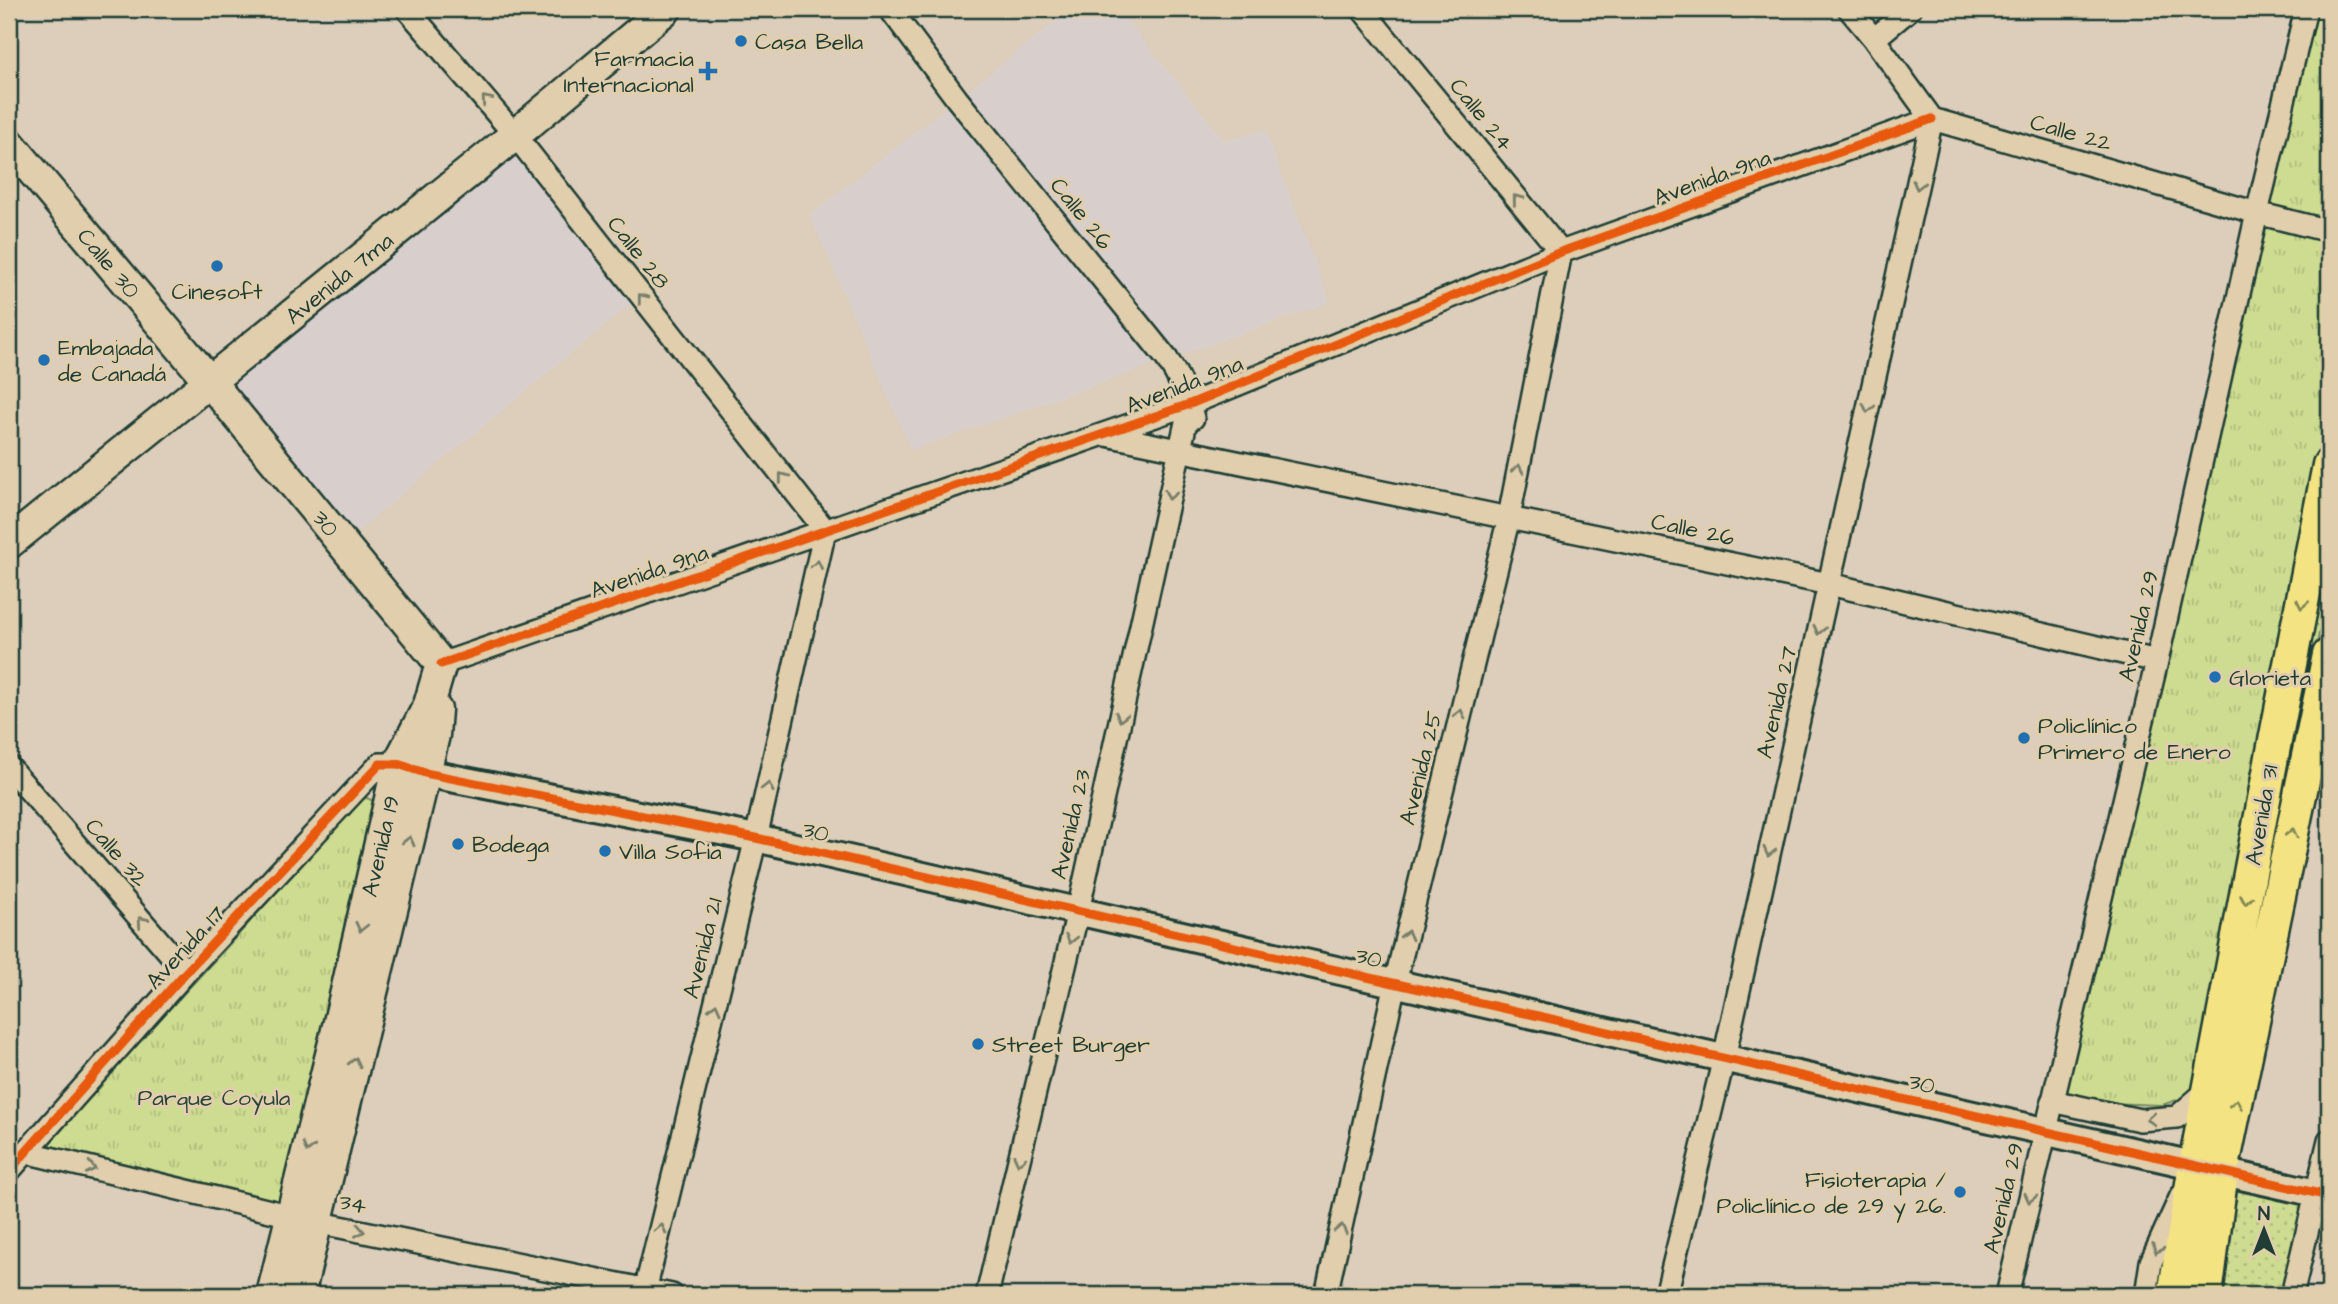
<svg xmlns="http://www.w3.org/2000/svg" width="2338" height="1304" font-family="'Architects Daughter',sans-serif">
  <defs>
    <pattern id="grass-dots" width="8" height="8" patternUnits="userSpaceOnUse" patternTransform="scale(1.75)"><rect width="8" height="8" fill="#cddc90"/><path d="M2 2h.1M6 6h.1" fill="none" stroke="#b0be7d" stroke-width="1.8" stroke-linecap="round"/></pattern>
    <pattern id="park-tufts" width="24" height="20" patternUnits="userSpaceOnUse" patternTransform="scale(1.75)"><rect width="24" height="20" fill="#cddc90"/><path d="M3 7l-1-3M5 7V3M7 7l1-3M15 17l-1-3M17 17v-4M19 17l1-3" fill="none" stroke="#b0be7d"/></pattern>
  </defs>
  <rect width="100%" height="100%" fill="#ddcebb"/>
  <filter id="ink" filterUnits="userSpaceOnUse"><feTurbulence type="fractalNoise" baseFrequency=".0143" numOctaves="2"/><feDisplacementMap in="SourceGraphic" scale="14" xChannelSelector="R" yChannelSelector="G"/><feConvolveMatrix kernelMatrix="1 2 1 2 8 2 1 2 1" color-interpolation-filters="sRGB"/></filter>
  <g filter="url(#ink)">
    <!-- built -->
    <path fill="#d8cfcd" d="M 1072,9 L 1118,9 L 1225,141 L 1265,130 L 1330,302 L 911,450 L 810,215 Z
      M 515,135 L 640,296 L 343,543 L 210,382 Z"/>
    <!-- grass -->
    <path fill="url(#grass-dots)" stroke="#768c62" stroke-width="2" d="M 2329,537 L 2329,581 L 2280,838 L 2213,1156 Z
      M 2222,1171 L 2318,1194 L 2292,1295 L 2206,1295 Z"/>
    <!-- park -->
    <path fill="url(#park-tufts)" stroke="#768c62" stroke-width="2" d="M 2306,9 L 2329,9 L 2329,465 L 2209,1089 L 2162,1105 L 2052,1101 Z
      M 362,796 L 374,801 L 340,976 L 278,1207 L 42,1147 L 237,936 Z"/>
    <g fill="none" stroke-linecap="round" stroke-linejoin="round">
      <!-- minor casing -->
      <g stroke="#1f3d34" stroke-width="26">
        <path id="minor" d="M 407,9 L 515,135 L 825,530 L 756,838 L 644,1295
          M 890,9 L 957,99 L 1167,359 C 1179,377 1188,397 1193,418
          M 1849,9 L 1874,39 L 1932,119 L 2257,213 L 2329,231
          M 1874,39 L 1910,9
          M 1106,435 L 1829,584 L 2157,661
          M 441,664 L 1190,404 L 1561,252 L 1932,119
          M 9,767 L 186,972
          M 2052,1101 L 2140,1120 L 2177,1117 L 2209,1089
          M 25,1152 L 316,1222 L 672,1295
          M 9,1171 L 186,972 L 380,764 L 398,764
          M 987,1295 L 1078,911 L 1190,404
          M 1326,1295 L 1395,983 L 1509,517 L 1561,252 L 1362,9
          M 1666,1295 L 1724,1058 L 1932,119
          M 2007,1295 L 2157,661 L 2257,213 L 2306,9
          M 2146,1295 L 2151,1262 L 2181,1196
          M 2292,1295 L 2329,1140"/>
      </g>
      <!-- tertiary casing -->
      <g stroke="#1f3d34" stroke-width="32">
        <path id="tertiary" d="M 407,767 L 425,773 L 756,838 L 2329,1196"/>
      </g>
      <!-- secondary casing -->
      <g stroke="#1f3d34" stroke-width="35">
        <path id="secondary" d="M 9,143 L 210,382 L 441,664
          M 9,543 L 515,135 L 666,9
          M 272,1295 L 340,1018 L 398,764 L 429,705 L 441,664
          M 299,1295 L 425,773 L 434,735 L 436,710"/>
      </g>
      <!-- primary casing -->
      <g stroke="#1f3d34" stroke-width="37">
        <path id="primary" d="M 2174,1295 L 2195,1165 L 2275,741 L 2329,465
          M 2206,1295 L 2222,1171 L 2329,655"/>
      </g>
      <!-- minor -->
      <use href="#minor" stroke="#e1ceac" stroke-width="21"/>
      <!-- tertiary -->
      <use href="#tertiary" stroke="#e1ceac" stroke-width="26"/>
      <!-- secondary -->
      <use href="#secondary" stroke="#e1ceac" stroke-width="30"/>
      <!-- primary -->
      <use href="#primary" stroke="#f4e382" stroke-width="32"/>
      <!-- cycleway casing -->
      <g stroke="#e1ceac" stroke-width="13">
        <path id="cycleway" d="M 441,664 L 1190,404 L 1561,252 L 1932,119
          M 9,1171 L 186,972 L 380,764 L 398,764 L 425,773 L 756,838 L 2329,1196"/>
      </g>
      <!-- cycleway -->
      <use href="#cycleway" stroke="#e8590c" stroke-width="9"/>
    </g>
    <!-- one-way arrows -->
    <defs><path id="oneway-chevron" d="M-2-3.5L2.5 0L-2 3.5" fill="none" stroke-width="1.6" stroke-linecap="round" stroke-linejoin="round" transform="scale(1.75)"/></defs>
    <g stroke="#767e6a">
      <use href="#oneway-chevron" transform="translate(486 100) rotate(-131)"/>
      <use href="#oneway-chevron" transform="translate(1918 185) rotate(103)"/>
      <use href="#oneway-chevron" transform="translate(1517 199) rotate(-129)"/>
      <use href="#oneway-chevron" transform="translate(642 298) rotate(-128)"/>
      <use href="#oneway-chevron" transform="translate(1868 408) rotate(103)"/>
      <use href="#oneway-chevron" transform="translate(1518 469) rotate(-79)"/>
      <use href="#oneway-chevron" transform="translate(783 477) rotate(-128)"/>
      <use href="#oneway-chevron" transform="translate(1170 495) rotate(103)"/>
      <use href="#oneway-chevron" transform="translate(817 565) rotate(-77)"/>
      <use href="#oneway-chevron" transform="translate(1819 630) rotate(103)"/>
      <use href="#oneway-chevron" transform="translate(1460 714) rotate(-76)"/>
      <use href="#oneway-chevron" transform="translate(1121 717) rotate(103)"/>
      <use href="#oneway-chevron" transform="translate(768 787) rotate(-77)"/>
      <use href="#oneway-chevron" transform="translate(409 841) rotate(-76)"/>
      <use href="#oneway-chevron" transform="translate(1769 852) rotate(103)"/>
      <use href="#oneway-chevron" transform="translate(142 921) rotate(-131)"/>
      <use href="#oneway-chevron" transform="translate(361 927) rotate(103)"/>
      <use href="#oneway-chevron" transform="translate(1407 935) rotate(-76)"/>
      <use href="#oneway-chevron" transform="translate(1071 939) rotate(103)"/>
      <use href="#oneway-chevron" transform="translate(715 1008) rotate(-76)"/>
      <use href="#oneway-chevron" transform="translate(355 1062) rotate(-76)"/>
      <use href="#oneway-chevron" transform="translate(2151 1119) rotate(176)"/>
      <use href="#oneway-chevron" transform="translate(308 1148) rotate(104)"/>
      <use href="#oneway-chevron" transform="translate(1019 1160) rotate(103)"/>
      <use href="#oneway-chevron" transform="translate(91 1168) rotate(13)"/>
      <use href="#oneway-chevron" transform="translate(2030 1198) rotate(103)"/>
      <use href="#oneway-chevron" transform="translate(661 1229) rotate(-76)"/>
      <use href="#oneway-chevron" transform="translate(1341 1229) rotate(-78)"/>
      <use href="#oneway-chevron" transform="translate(360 1231) rotate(11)"/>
      <use href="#oneway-chevron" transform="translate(2157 1249) rotate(114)"/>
    </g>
    <g stroke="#7f8857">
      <use href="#oneway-chevron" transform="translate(2302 604) rotate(101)"/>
      <use href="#oneway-chevron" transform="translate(2292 833) rotate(-78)"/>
      <use href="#oneway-chevron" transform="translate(2246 900) rotate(100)"/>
      <use href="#oneway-chevron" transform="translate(2236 1104) rotate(-78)"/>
    </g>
  </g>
  <!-- markers -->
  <g fill="#1f6fb2" stroke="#e1ceac" stroke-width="2.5">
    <circle cx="741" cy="41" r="7"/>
    <path d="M704.5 60.5h7v7h7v7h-7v7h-7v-7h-7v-7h7z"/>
    <circle cx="217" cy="266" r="7"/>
    <circle cx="44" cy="360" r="7"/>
    <circle cx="2215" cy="677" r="7"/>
    <circle cx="2024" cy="738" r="7"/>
    <circle cx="458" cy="844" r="7"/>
    <circle cx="605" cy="851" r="7"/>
    <circle cx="978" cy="1044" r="7"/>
    <circle cx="1960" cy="1192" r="7"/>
  </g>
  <g text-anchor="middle" stroke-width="6" stroke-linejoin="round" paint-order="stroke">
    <!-- poi labels -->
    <g font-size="23" fill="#1f3d34" stroke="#e1ceac" text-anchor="start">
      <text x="755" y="49">Casa Bella</text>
      <text x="694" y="66" text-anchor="end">Farmacia<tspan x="694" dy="26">Internacional</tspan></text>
      <text x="217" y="299" text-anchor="middle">Cinesoft</text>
      <text x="58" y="355">Embajada<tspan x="58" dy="26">de Canadá</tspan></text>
      <text x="2229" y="685">Glorieta</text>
      <text x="2038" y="733">Policlínico<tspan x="2038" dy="26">Primero de Enero</tspan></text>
      <text x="472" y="852">Bodega</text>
      <text x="619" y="859">Villa Sofia</text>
      <text x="992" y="1052">Street Burger</text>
      <text x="1946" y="1187" text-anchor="end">Fisioterapia /<tspan x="1946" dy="26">Policlínico de 29 y 26.</tspan></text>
    </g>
    <!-- street labels -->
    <g font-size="23" fill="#1f3d34" stroke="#e1ceac">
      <text transform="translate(1482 114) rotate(51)" y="8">Calle 24</text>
      <text transform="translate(2071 132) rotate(16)" y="8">Calle 22</text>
      <text transform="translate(1712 177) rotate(-20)" y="8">Avenida 9na</text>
      <text transform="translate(1082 213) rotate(51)" y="8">Calle 26</text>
      <text transform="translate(639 252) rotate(52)" y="8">Calle 28</text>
      <text transform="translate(109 263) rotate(50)" y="8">Calle 30</text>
      <text transform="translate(339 278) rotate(-39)" y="8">Avenida 7ma</text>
      <text transform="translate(1184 384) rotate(-21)" y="8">Avenida 9na</text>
      <text transform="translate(326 523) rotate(51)" y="8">30</text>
      <text transform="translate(1693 529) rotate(12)" y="8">Calle 26</text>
      <text transform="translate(649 571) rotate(-19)" y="8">Avenida 9na</text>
      <text transform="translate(2138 626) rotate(-77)" y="8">Avenida 29</text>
      <text transform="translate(1776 702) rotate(-77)" y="8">Avenida 27</text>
      <text transform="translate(1420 768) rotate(-76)" y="8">Avenida 25</text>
      <text transform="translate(2261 815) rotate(-80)" y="8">Avenida 31</text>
      <text transform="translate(1070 824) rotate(-77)" y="8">Avenida 23</text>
      <text transform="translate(816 831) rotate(13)" y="8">30</text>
      <text transform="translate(380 846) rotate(-77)" y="8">Avenida 19</text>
      <text transform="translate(117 852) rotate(49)" y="8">Calle 32</text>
      <text transform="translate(185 947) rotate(-47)" y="8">Avenida 17</text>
      <text transform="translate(702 948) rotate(-76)" y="8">Avenida 21</text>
      <text transform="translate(1369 957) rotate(13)" y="8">30</text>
      <text transform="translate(1922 1083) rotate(13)" y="8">30</text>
      <text transform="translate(2003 1198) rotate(-77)" y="8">Avenida 29</text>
      <text transform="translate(353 1203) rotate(11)" y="8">34</text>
    </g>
    <!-- park labels -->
    <g font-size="23" fill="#284539" stroke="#e1ceac">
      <text x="214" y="1105">Parque Coyula</text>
    </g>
  </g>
  <!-- margin -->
  <rect width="2338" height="1304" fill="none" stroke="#e1ceac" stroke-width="35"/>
  <rect x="18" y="18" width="2303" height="1269" fill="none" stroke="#1f3d34" stroke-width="2.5" filter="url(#ink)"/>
  <!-- north arrow -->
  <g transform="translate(2264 1230)" stroke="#e1ceac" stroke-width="5" paint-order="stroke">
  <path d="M0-5L12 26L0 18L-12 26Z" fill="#1f3d34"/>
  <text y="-10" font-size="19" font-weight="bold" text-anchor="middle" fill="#1f3d34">N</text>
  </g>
</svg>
